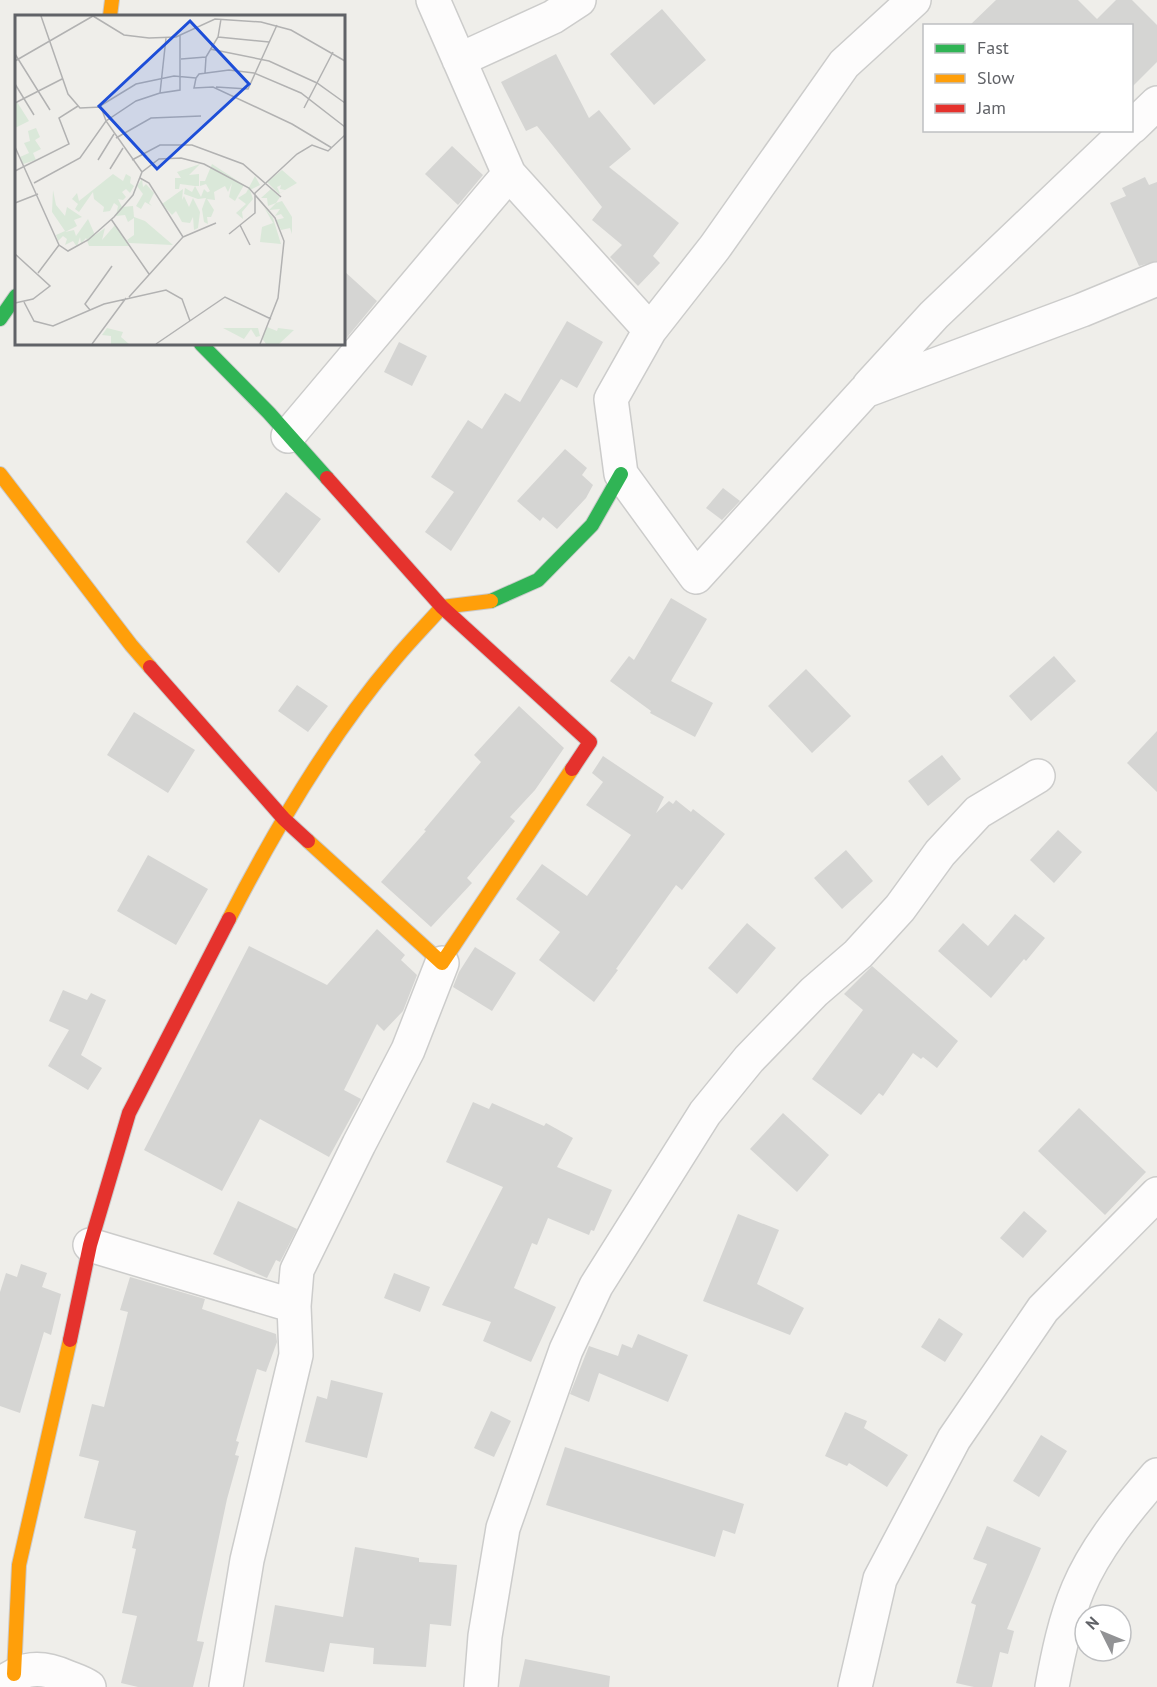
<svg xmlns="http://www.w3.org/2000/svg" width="1157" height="1687" font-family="'PT Sans',sans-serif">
  <rect width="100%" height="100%" fill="#efeeea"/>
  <!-- building -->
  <path fill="#d5d5d3" d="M 996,0 L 1078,0 L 1097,19 L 1116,0 L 1132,0 L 1157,25 L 1157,62 L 1131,88 L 1131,26 L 969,26 Z
    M 662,9 L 706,60 L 654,105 L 610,54 Z
    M 556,54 L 589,118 L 599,110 L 631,149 L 609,167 L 679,223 L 653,256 L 660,263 L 638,286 L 610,257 L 622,245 L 592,220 L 602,207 L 537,126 L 526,131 L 501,82 Z
    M 452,146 L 483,175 L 458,205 L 425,174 Z
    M 1145,177 L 1149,185 L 1157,182 L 1157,261 L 1139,266 L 1110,203 L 1126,196 L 1122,188 Z
    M 344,271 L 377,301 L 344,341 Z
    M 567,321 L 603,342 L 577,388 L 561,379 L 451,551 L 425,532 L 454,492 L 431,477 L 468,420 L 482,429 L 505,393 L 520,402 Z
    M 399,342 L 427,356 L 412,386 L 384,372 Z
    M 565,449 L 587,468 L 582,475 L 593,485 L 586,498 L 557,529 L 543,517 L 540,521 L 517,501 Z
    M 723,488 L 740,501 L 722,520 L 706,508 Z
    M 286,492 L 321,519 L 279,573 L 246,542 Z
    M 671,598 L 707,619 L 671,681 L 713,703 L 695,737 L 650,713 L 651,711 L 610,681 L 629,656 L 634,660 Z
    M 1054,656 L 1076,681 L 1031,721 L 1009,696 Z
    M 806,669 L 851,716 L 812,753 L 768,706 Z
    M 297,685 L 328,706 L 308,732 L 278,711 Z
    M 519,706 L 564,748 L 535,790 L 510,817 L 515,821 L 511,826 L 467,878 L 472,883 L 431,927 L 381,882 L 426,831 L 424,830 L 481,762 L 474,755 Z
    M 134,712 L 195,750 L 168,793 L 107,755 Z
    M 1157,731 L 1157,792 L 1127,763 Z
    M 942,755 L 961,779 L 928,806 L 908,781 Z
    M 603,756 L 664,797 L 656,813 L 669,801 L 673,804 L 676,800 L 691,812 L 693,809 L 725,834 L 682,890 L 676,885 L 616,969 L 618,970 L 594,1002 L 539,960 L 560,932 L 516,899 L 542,864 L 587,896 L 631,835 L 586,805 L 603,782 L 592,773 Z
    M 1058,830 L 1082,852 L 1054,883 L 1030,860 Z
    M 846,850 L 873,881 L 842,909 L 814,878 Z
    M 148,855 L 208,889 L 176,945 L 117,911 Z
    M 1015,914 L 1045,938 L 1026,961 L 1024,959 L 991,998 L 938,951 L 963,923 L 988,946 Z
    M 747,923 L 776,948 L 737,994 L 708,968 Z
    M 377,929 L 405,955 L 401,960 L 417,975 L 403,1011 L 384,1031 L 377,1024 L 344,1090 L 361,1099 L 329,1157 L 260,1119 L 222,1191 L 144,1150 L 249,946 L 327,985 Z
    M 475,947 L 516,973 L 492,1011 L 453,987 L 459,972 Z
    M 872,966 L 958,1041 L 937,1068 L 923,1057 L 921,1059 L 913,1053 L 883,1096 L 879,1093 L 861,1115 L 812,1079 L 863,1010 L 844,994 Z
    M 63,990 L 87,1000 L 91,993 L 106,1000 L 81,1055 L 102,1068 L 88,1090 L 48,1066 L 69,1030 L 49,1021 Z
    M 473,1102 L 489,1109 L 492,1103 L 544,1126 L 546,1123 L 573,1138 L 557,1167 L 612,1190 L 594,1231 L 591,1230 L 589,1235 L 548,1218 L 537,1245 L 532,1243 L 514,1288 L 556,1307 L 531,1362 L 483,1341 L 491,1322 L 442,1305 L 503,1187 L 446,1162 Z
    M 1079,1108 L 1146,1172 L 1105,1215 L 1038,1151 Z
    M 783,1113 L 829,1155 L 797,1192 L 750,1149 Z
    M 238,1201 L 297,1229 L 280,1262 L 276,1260 L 267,1278 L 213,1254 Z
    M 1024,1211 L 1047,1231 L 1023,1258 L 1000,1238 Z
    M 738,1214 L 779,1230 L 757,1284 L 804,1308 L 790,1335 L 703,1301 Z
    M 21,1264 L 47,1273 L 42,1287 L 61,1294 L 51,1335 L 44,1332 L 20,1413 L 0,1406 L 0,1292 L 6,1273 L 17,1277 Z
    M 394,1273 L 430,1287 L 420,1312 L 384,1298 Z
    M 130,1277 L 205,1299 L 202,1309 L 276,1334 L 277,1342 L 266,1372 L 257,1369 L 236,1441 L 239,1442 L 235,1455 L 239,1456 L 227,1499 L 197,1641 L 204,1642 L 193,1687 L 138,1687 L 121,1683 L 137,1616 L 122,1613 L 136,1549 L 132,1548 L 136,1531 L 84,1518 L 99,1461 L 79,1456 L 92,1404 L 104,1407 L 128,1312 L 120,1310 Z
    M 939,1318 L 963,1334 L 945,1362 L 921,1347 Z
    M 638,1334 L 688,1355 L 668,1402 L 599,1373 L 589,1402 L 570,1394 L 589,1346 L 618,1356 L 622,1344 L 632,1348 Z
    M 331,1380 L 383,1393 L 367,1458 L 305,1442 L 317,1396 L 327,1399 Z
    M 491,1411 L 511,1421 L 494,1457 L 474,1448 Z
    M 845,1412 L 867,1421 L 864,1428 L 908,1455 L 887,1487 L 849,1463 L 847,1466 L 825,1456 Z
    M 1041,1435 L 1067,1451 L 1039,1497 L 1013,1481 Z
    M 565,1447 L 744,1504 L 735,1534 L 723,1530 L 715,1557 L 546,1505 Z
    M 987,1526 L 1041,1548 L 1007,1629 L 1014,1631 L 1008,1654 L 1000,1652 L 992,1687 L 974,1687 L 956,1683 L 976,1605 L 971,1603 L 987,1564 L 973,1559 Z
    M 355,1547 L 419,1558 L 419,1562 L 457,1565 L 451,1626 L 430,1624 L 426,1667 L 373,1664 L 374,1648 L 330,1643 L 324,1672 L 265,1662 L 275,1605 L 343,1617 Z
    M 525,1659 L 610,1676 L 609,1687 L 519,1687 Z"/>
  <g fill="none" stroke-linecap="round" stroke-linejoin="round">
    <!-- street casing -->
    <g stroke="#cccccb" stroke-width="36">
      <path id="street" d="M 433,0 L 509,174 L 650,330
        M 914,0 L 844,64 L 715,247 L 650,330 L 611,399 L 621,474 L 696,577 L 865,391 L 1082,310 L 1157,279
        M 459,60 L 553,17 L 579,0
        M 1132,127 L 1157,103
        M 869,386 L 934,315 L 1128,130
        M 288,436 L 509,174
        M 90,1245 L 294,1306
        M 0,1685 C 23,1667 40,1665 67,1677 C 74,1680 82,1682 89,1687
        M 226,1687 L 247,1560 L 296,1355 L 294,1306 L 297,1270 L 359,1144 L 408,1050 L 442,963
        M 481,1687 L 485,1636 L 503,1528 L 566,1350 L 596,1286 L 705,1113 L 749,1059 L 814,992 L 858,954 L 900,908 L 940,853 L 978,812 L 1038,776
        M 855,1687 L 880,1579 L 954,1439 L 1043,1309 L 1157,1194
        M 1052,1687 C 1058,1654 1065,1620 1078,1589 C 1095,1548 1128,1508 1157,1475"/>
    </g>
    <!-- fast casing -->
    <g stroke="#cacacb" stroke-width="16">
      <path id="fast" d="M 0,319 L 16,296
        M 201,344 L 269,413 L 327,478
        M 491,601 L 538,580 L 592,525 L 621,474"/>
    </g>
    <!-- slow casing -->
    <g stroke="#cacacb" stroke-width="16">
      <path id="slow" d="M 110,16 L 112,0
        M 0,474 L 131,645 L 150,667
        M 308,841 L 442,963 L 572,769
        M 229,919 C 274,831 332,733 396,658 C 411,640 427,624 442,607 L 491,601
        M 14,1674 L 19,1565 L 70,1340"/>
    </g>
    <!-- jam casing -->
    <g stroke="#cacacb" stroke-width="16">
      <path id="jam" d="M 327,478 L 442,607 L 590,742 L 572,769
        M 150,667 L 284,819 L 308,841
        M 70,1340 L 90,1245 L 129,1113 L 229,919"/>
    </g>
    <!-- street -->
    <use href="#street" stroke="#fdfcfc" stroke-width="33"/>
    <!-- fast -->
    <use href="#fast" stroke="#30b455" stroke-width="14"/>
    <!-- slow -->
    <use href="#slow" stroke="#ff9f0a" stroke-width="14"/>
    <!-- jam -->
    <use href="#jam" stroke="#e5322d" stroke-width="14"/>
  </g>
  <!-- overview -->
  <g transform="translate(15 15)">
    <rect width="330" height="330" fill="#efeeea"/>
    <path d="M 2,87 L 14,106 L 0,113 L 0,88 ZM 21,113 L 25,122 L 20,125 L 26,134 L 18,138 L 21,145 L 8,149 L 5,142 L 14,138 L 9,128 L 15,126 L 13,116 ZM 185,149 L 174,160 L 184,159 L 184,171 L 180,171 L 186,182 L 189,174 L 193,178 L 190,179 L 195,176 L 191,169 L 185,171 L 185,166 L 190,166 L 197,149 L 229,170 L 220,186 L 214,182 L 217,168 L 213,177 L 210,171 L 199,177 L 200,185 L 192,184 L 199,195 L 196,202 L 192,202 L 193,209 L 189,207 L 187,194 L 191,183 L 183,184 L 169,179 L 170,173 L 177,177 L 180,171 L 165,169 L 164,174 L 160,174 L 160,163 L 166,163 L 162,157 ZM 267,155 L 282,168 L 270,175 L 265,174 L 266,170 L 262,172 L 265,178 L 270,175 L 264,179 L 252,167 ZM 98,159 L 108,166 L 111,159 L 116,162 L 115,168 L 119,171 L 115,178 L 111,174 L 107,177 L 111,182 L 108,185 L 103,184 L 107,192 L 118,191 L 119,202 L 130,206 L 158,230 L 114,228 L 112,225 L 119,220 L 119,203 L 113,207 L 110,200 L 101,201 L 103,191 L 99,188 L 95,196 L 88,197 L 89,192 L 79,184 L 78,177 L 64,197 L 60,194 L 63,189 L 57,184 L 62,178 L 64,186 ZM 240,161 L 245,170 L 235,175 L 238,184 L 227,197 L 228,204 L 221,198 L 231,189 L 223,183 L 231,178 ZM 127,164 L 128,172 L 131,169 L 139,178 L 134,188 L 137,191 L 130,187 L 126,194 L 121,191 L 128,179 L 122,171 ZM 168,174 L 167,185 L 169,181 L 174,192 L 178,183 L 185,197 L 183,213 L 179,215 L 178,202 L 175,208 L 167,207 L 161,196 L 157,200 L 147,189 ZM 256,174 L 265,182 L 261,188 L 267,186 L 277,202 L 277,219 L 275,213 L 266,215 L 261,205 L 269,203 L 266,199 L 260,201 L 265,194 L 254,195 L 261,188 L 253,191 L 252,183 L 246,183 ZM 38,175 L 41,190 L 50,201 L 52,192 L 67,202 L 59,205 L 62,211 L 50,217 L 59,215 L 61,221 L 73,204 L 80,220 L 90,213 L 87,225 L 100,210 L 114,231 L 74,231 L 71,223 L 66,229 L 65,222 L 62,232 L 58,226 L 50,230 L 52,224 L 48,221 L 43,226 L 41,220 L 50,216 L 37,197 ZM 249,192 L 258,203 L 266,229 L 245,227 L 247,212 L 258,208 ZM 252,312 L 262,316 L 263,313 L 279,315 L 264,329 L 251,329 L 247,323 ZM 92,313 L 108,317 L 106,322 L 114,329 L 96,329 L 96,321 L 87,320 ZM 208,313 L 243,313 L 245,321 L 241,322 L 236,314 L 229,324 Z" fill="#dae8d9"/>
    <path fill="none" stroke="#b2b2b2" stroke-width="1.5" d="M 26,1 L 53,79 L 65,93 L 86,92 L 91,106 L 127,157M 78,1 L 109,20 L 134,23 L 161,22 L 200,4 L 246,7 L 276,15 L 330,46M 203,22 L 254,27M 151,23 L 145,78 L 165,75 L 165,20M 195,34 L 254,46 L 302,68 L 330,88M 0,39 L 35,95M 166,44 L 191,42M 0,46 L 78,1M 190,58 L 191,42 L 203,22 L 206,4M 0,69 L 19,100M 201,72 L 233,74 L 262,10M 0,88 L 47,64M 85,91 L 121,69 L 159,61 L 181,63M 289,93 L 318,37M 101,123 L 136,103 L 186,101M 0,132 L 44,230 L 53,236 L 73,225 L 99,202 L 118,180 L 127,157 L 144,144 L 166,143 L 189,149 L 234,173 L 260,203 L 269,226 L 263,283 L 245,329M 317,133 L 277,109 L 198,72 L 179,73 L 181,63 L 184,59 L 214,55 L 239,58 L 286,78 L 330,112M 83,145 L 99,119M 117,145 L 145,130 L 177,130 L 228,149 L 266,182M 95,154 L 108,133M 0,156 L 54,129 L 44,103 L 63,91M 19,168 L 65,143 L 91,106 L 121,86 L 145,78M 0,188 L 23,179M 96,204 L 134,259M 225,210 L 235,230M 214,219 L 240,198 L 240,178 L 282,139 L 297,130 L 313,136 L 330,120M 168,222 L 201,208M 0,239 L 35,271 L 18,284 L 0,288M 23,258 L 44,230M 0,262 L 0,285M 114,282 L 168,222 L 134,168 L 125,163M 9,287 L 19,306 L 38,311 L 89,289 L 151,275 L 167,284 L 175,306M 0,290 L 0,314M 75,295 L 70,289 L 97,251M 77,329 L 111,283M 141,329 L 210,282 L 256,304"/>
    <path fill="#1d4ed8" fill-opacity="0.15" stroke="#1d4ed8" stroke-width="3" d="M 175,6 L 234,69 L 142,154 L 84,91 Z"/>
    <rect width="330" height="330" fill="none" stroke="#606267" stroke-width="3"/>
  </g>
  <!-- legend -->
  <rect x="923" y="24" width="210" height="108" fill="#ffffff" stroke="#bfc0c2" stroke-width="1.5"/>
  <rect x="935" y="44" width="30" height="9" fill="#30b455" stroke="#bfc0c2" stroke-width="1.5"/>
  <text x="977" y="54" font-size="18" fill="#606267">Fast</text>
  <rect x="935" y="74" width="30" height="9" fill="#ff9f0a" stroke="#bfc0c2" stroke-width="1.5"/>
  <text x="977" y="84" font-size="18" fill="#606267">Slow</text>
  <rect x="935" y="104" width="30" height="9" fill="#e5322d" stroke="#bfc0c2" stroke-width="1.5"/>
  <text x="977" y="114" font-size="18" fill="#606267">Jam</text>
  <!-- north arrow -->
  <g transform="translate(1103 1633) rotate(313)"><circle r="28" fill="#ffffff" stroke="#bfc0c2" stroke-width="1.5"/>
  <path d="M0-4.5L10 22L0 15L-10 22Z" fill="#929395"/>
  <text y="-9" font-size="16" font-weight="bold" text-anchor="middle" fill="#606267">N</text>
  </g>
</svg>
